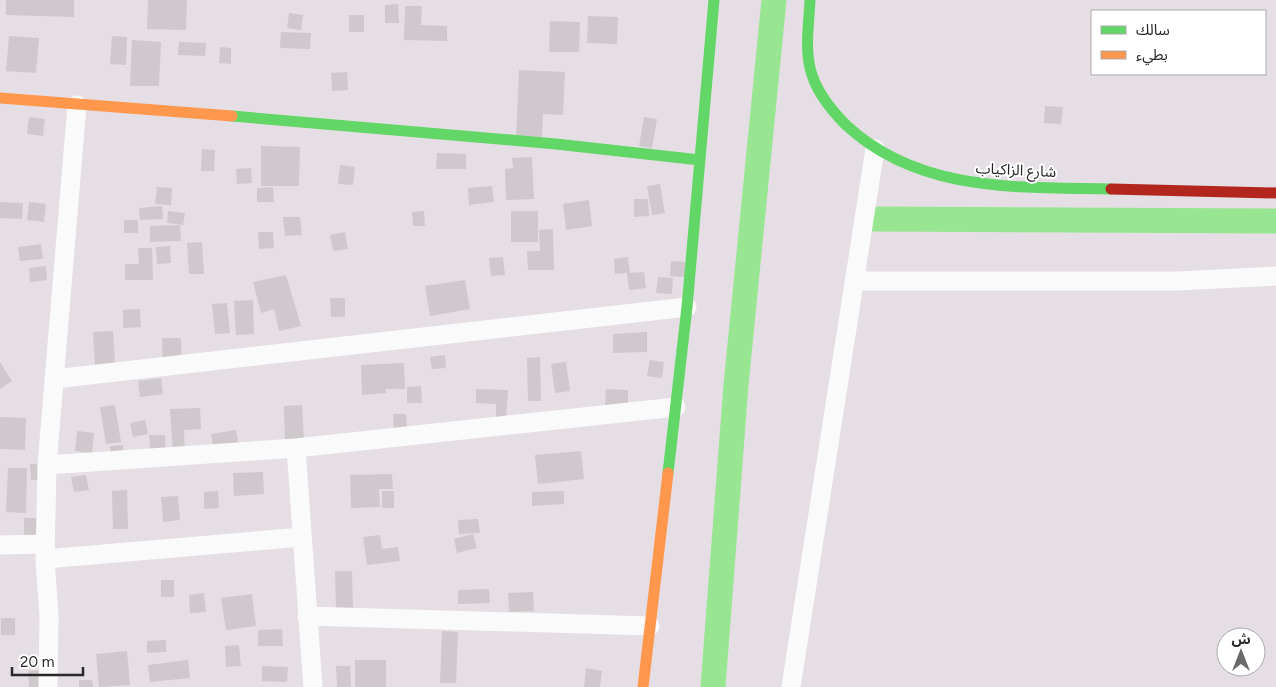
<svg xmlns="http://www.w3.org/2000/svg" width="1276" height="687" font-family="Figtree,'Noto Sans Arabic',sans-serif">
  <rect width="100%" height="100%" fill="#e6dee5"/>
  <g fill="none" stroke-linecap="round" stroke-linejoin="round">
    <!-- canal -->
    <path stroke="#99e692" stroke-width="25" d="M 874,219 L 1276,221
      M 713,687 L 736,385 L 774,0"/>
  </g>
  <!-- building -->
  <path fill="#cfc8cd" d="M 6,0 L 74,0 L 74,17 L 6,15 Z
    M 148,0 L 187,0 L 186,30 L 147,29 Z
    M 398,4 L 399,23 L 385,23 L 385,5 Z
    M 405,6 L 422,6 L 421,25 L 447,26 L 447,41 L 404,40 Z
    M 289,13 L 303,15 L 301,30 L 287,28 Z
    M 349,15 L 364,15 L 364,32 L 349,32 Z
    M 588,16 L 618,17 L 617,44 L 587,43 Z
    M 550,21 L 580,22 L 579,52 L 549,52 Z
    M 281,32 L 311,33 L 310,49 L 280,48 Z
    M 9,36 L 39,38 L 36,73 L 6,71 Z
    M 112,36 L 127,37 L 126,65 L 110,64 Z
    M 132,40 L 161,42 L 159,86 L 130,86 Z
    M 179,42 L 206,43 L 205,56 L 178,55 Z
    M 220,47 L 231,48 L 231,64 L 219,63 Z
    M 519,70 L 565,72 L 563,115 L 543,114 L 542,137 L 516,136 Z
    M 347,72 L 348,90 L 332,91 L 331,73 Z
    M 1045,106 L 1063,107 L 1061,124 L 1044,123 Z
    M 29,117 L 45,119 L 43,136 L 27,134 Z
    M 644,117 L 657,119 L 652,148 L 639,146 Z
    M 261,146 L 300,147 L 299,186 L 261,186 Z
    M 202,149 L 215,150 L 214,171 L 201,171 Z
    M 437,153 L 466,154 L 466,169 L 436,169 Z
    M 532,157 L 534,199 L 506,200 L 505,169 L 513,168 L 512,158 Z
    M 340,165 L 355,167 L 353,185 L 338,184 Z
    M 251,168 L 252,183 L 237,184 L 236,169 Z
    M 660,184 L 665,213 L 652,215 L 647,186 Z
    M 492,186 L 494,202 L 469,205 L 468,188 Z
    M 157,187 L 172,188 L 171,205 L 155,204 Z
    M 273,187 L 274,202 L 257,202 L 257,188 Z
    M 634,199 L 648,199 L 649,216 L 634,217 Z
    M 589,200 L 592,226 L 566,230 L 563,204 Z
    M 0,202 L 23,203 L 22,219 L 0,218 Z
    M 29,202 L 46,204 L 44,222 L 27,220 Z
    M 162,206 L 163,219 L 140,220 L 139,208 Z
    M 168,211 L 185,213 L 183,225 L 167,223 Z
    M 424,211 L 425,226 L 413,226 L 412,212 Z
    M 511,211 L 538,211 L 538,242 L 511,242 Z
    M 283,217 L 300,217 L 302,235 L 285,236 Z
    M 124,220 L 138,220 L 138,233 L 124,233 Z
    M 180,225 L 181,241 L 150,242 L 150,226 Z
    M 553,229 L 554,270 L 528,270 L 527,251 L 540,251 L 539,230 Z
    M 258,232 L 273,232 L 274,248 L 259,249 Z
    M 345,232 L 348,249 L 333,251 L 330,235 Z
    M 202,242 L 204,274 L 189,274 L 187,243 Z
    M 41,244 L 43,259 L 20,261 L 18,247 Z
    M 170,246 L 171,263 L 157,264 L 156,247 Z
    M 138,248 L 152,248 L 153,280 L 125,280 L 125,264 L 139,264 Z
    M 503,257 L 505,275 L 491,276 L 489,258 Z
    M 628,257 L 630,273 L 644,272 L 646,288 L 629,290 L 627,273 L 615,274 L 614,259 Z
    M 671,261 L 685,262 L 685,277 L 670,276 Z
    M 46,266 L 47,280 L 30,282 L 29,268 Z
    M 286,275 L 301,326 L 279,331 L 274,309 L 261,313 L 253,282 Z
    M 658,277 L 673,278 L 672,294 L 656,293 Z
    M 465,280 L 470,309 L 430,316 L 425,286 Z
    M 330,298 L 345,298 L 345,317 L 331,317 Z
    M 253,300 L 254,334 L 236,335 L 234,301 Z
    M 227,303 L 230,333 L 215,334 L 212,304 Z
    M 140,309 L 141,327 L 123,328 L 123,310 Z
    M 113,331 L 115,364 L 95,365 L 93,332 Z
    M 647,332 L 647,352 L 613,353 L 613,334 Z
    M 162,338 L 181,338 L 182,373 L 163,374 Z
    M 445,355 L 446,368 L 432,369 L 430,357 Z
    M 540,357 L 541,401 L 528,401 L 527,358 Z
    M 650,360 L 664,362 L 662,378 L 647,376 Z
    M 0,362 L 12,381 L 0,389 Z
    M 566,362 L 570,391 L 555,393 L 551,364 Z
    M 404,363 L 405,389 L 386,389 L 386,393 L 362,395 L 361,365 Z
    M 161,378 L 163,394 L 140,397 L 138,381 Z
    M 421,386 L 422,403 L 407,403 L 407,387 Z
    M 476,389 L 508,390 L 506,418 L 496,418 L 496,404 L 476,403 Z
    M 606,389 L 628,390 L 628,406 L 605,405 Z
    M 115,405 L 121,442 L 106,444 L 100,407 Z
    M 302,405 L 304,443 L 285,444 L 284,406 Z
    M 200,408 L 201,429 L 184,430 L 185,454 L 173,454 L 170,409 Z
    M 393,414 L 406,414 L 407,428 L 394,429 Z
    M 0,417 L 26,418 L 25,450 L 0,449 Z
    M 145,420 L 148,434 L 133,437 L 130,423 Z
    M 236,430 L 239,447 L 214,451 L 211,434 Z
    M 77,431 L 94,433 L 92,453 L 75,451 Z
    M 149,435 L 165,435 L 166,456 L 151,457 Z
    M 123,445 L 123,465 L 111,466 L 110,446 Z
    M 581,451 L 584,479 L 538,484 L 535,455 Z
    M 30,464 L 47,464 L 47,480 L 31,480 Z
    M 8,468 L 27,468 L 26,513 L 6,512 Z
    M 263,472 L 264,494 L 234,496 L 233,473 Z
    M 392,474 L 393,489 L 379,489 L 380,507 L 351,508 L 350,475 Z
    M 86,475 L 89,490 L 74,492 L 71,477 Z
    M 127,490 L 128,529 L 113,529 L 112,491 Z
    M 218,491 L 219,508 L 204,509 L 204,492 Z
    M 382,491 L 394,491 L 394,508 L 382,508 Z
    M 564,491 L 564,504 L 532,506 L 532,492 Z
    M 178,496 L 180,520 L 163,522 L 161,497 Z
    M 24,518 L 48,518 L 49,540 L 24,541 Z
    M 478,519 L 480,533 L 459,534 L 458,520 Z
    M 473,534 L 477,548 L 457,553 L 454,539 Z
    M 380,535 L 382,549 L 398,547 L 400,561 L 367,565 L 363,537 Z
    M 335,571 L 352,571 L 353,608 L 336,608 Z
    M 161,580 L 174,580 L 174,597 L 161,597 Z
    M 489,589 L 490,603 L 458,604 L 458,590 Z
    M 533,592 L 534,611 L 509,612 L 508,593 Z
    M 204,593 L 206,612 L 190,613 L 189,595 Z
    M 252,594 L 256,626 L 226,630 L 221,598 Z
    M 1,618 L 15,618 L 15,635 L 1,635 Z
    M 282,629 L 283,646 L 258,646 L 258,630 Z
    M 442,631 L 458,632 L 456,683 L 440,683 Z
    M 166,640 L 166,652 L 147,653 L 147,641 Z
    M 239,645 L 241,666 L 226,667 L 225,646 Z
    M 127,651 L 130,685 L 99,687 L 96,654 Z
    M 188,660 L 190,678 L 150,682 L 148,665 Z
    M 355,660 L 386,660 L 386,687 L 355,687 Z
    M 262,666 L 288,667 L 287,682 L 262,681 Z
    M 336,666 L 350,666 L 351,687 L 337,687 Z
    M 586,668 L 602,671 L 600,687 L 584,687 Z
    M 47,670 L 48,687 L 29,687 L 28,671 Z
    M 79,680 L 92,680 L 93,687 L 79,687 Z"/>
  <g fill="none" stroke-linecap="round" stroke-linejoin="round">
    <!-- street -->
    <path stroke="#fbfafb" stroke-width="19" d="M 855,281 L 1179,281 L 1276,276
      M 54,379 L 687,307
      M 296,448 L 313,687
      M 47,465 L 296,448 L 676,407
      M 0,545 L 45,544
      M 45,559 L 302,537
      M 307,616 L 650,626
      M 48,687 L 49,616 L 45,559 L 47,465 L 77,105
      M 791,687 L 875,149"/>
    <!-- fast -->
    <path stroke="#63d668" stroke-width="11" d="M 810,0 C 809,22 805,46 810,68 C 815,90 830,109 846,125 C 919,193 1018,187 1111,189
      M 232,116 L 556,144 L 700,160
      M 668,473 L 687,307 L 714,0"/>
    <!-- slow -->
    <path stroke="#ff974d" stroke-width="11" d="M 0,98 L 232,116
      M 643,687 L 668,473"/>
    <!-- jam -->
    <path stroke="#b3261e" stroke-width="11" d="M 1111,189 L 1276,193"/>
  </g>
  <g text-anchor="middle" stroke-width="4" stroke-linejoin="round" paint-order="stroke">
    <!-- street labels -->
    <g font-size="15" fill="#282828" stroke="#fff">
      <text transform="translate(1016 170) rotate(3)" y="5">شارع الزاكياب</text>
    </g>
  </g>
  <!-- legend -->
  <rect x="1091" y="10" width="175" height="65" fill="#ffffff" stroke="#a9a9a9"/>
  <rect x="1101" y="26" width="25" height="8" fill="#63d668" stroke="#a9a9a9"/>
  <text x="1136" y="35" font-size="15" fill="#282828">سالك</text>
  <rect x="1101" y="51" width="25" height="8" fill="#ff974d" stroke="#a9a9a9"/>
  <text x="1136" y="60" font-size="15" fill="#282828">بطيء</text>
  <!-- north arrow -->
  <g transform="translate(1241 652)"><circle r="24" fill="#ffffff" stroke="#a9a9a9"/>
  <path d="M0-4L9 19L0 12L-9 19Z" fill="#6a686a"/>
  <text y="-8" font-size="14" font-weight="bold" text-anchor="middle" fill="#282828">ش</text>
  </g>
  <!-- scale -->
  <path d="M12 667v8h71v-8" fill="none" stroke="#282828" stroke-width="2.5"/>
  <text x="20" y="667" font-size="15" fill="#282828" stroke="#ffffff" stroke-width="4" paint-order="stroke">20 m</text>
</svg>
